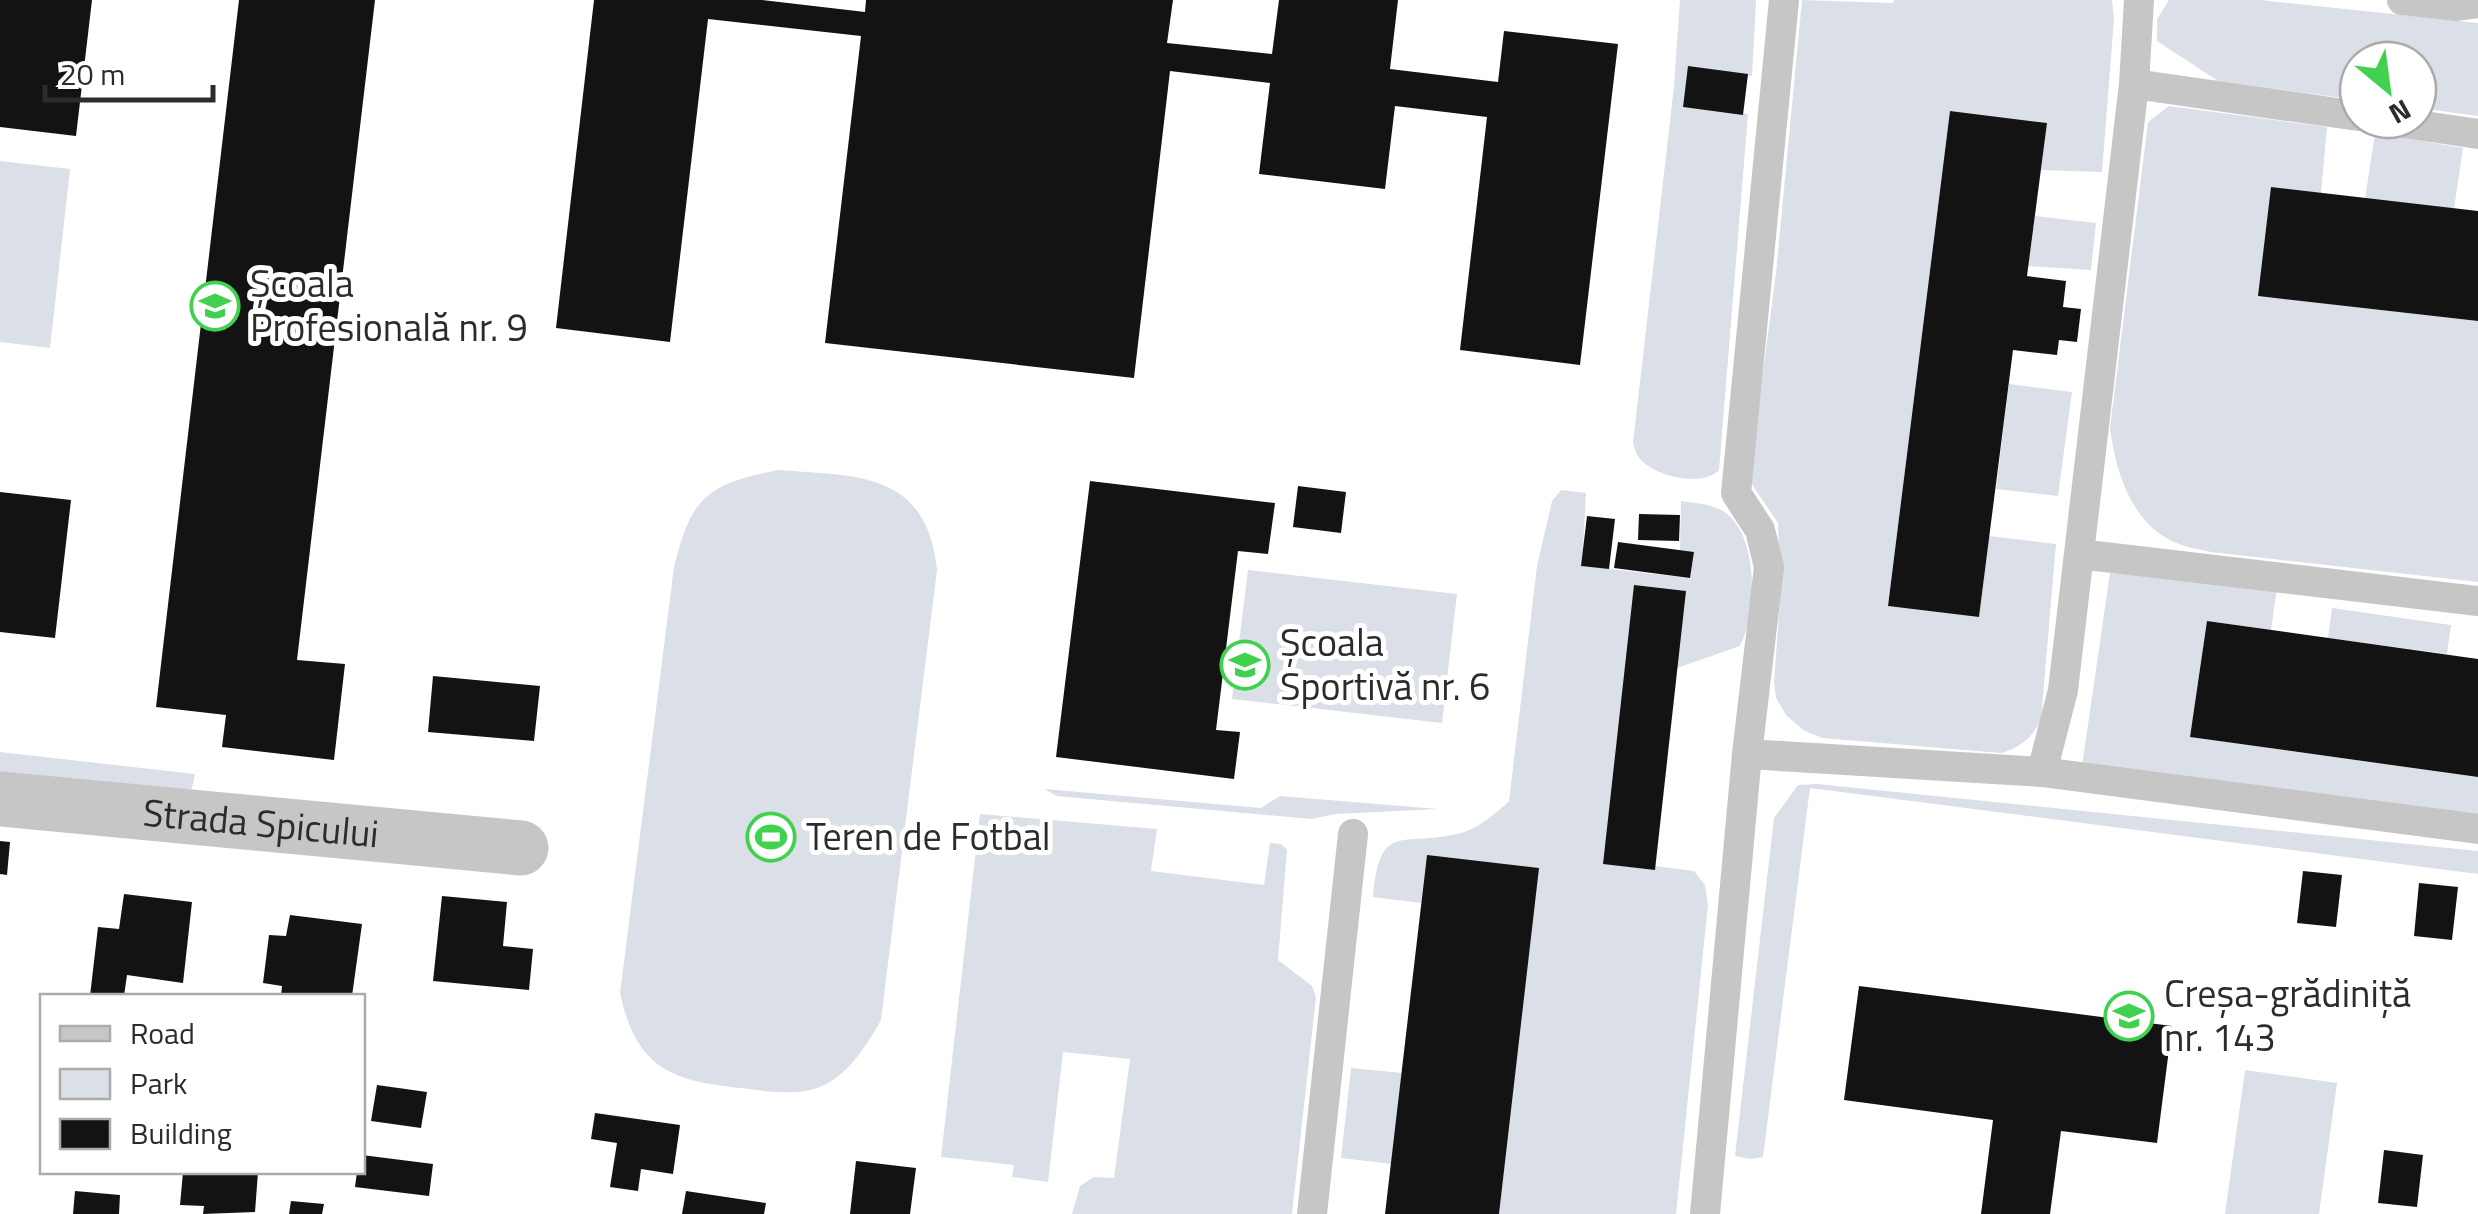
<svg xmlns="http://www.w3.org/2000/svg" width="2478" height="1214" font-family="'Titillium Web',sans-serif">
  <rect width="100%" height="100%" fill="#fff"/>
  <!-- green -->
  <path fill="#dbe0e8" d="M 1680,0 L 1756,0 L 1752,76 L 1689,66 L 1683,107 L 1748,114 L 1719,470 C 1703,488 1654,476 1640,459 C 1636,454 1635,448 1633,443 L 1674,86 Z
    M 1802,0 L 1893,3 L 1894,0 L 2112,0 L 2114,19 L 2102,172 L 2041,170 L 2046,123 L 1950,111 L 1888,606 L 1979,617 L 1989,536 L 2056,544 L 2041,719 C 2032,738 2021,747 2001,753 L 1822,738 L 1803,730 L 1786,715 L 1776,698 L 1774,683 L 1780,599 L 1778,523 L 1749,480 L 1776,273 Z
    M 2169,0 L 2260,0 L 2478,23 L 2478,116 L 2418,108 L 2418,60 L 2358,60 L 2358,100 L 2218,81 L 2157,41 L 2157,19 Z
    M 2169,106 L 2327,127 L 2321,193 L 2259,296 L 2478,321 L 2478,582 L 2211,552 C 2198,549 2184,547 2172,541 C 2131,522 2115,470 2110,428 L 2148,122 Z
    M 2375,133 L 2463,148 L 2454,209 L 2365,199 Z
    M 0,161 L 70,169 L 50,348 L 0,342 Z
    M 2035,216 L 2096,223 L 2091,270 L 2028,266 Z
    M 2009,384 L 2072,392 L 2058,496 L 1996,489 Z
    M 778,470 C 857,476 927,471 937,570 L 881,1020 C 866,1047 844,1082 811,1090 C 791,1095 762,1091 741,1088 C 670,1081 636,1067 620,993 L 674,567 C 691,497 707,484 778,470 Z
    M 1561,490 L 1586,493 L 1582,566 L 1690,578 L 1694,553 L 1680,550 L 1681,501 C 1695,503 1714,504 1726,513 C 1759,539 1757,612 1740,646 L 1677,668 L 1618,732 L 1603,863 L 1654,870 L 1655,866 L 1694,871 L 1705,885 L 1708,905 L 1676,1214 L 1499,1214 L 1538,868 L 1427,856 L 1421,903 L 1373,897 C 1380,821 1400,847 1457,834 C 1477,830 1495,814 1509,801 L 1537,566 L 1552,501 Z
    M 1248,570 L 1457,594 L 1442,723 L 1232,699 Z
    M 2110,573 L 2277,588 L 2271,630 L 2207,621 L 2190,737 L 2478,777 L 2478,816 L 2082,766 Z
    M 2332,608 L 2451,625 L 2447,654 L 2328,638 Z
    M 0,752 L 195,774 L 189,801 L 0,779 Z
    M 1817,784 L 2478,851 L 2478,874 L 1810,788 L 1763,1157 L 1751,1159 L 1735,1156 L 1774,818 L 1798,785 Z
    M 1045,789 L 1261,808 L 1280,796 L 1438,809 L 1336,814 L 1311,819 L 1056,796 Z
    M 980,814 L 1157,829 L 1151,871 L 1264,885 L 1270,843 L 1281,844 L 1287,850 L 1278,960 L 1312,986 L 1316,997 L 1292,1214 L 1072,1214 L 1080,1186 L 1094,1177 L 1114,1178 L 1130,1059 L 1063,1052 L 1048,1182 L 1012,1177 L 1014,1165 L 941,1157 Z
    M 1351,1068 L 1402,1073 L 1392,1164 L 1341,1158 Z
    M 2245,1070 L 2337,1083 L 2319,1214 L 2225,1214 Z"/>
  <!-- building -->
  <path fill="#131313" d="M 0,0 L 92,0 L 76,136 L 0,127 Z
    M 239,0 L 375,0 L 297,660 L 345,664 L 334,760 L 222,747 L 226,715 L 156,707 Z
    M 594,0 L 762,0 L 865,12 L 866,0 L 1173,0 L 1167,43 L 1272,54 L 1279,0 L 1398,0 L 1390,69 L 1498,82 L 1504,31 L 1618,44 L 1580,365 L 1460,350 L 1487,117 L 1395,106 L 1385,189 L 1259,174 L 1270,83 L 1170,71 L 1134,378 L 825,343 L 861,36 L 708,19 L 670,342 L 556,328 Z
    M 1688,66 L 1748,74 L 1743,115 L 1683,107 Z
    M 1950,111 L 2047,123 L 2027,276 L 2066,281 L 2063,307 L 2081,309 L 2077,342 L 2059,340 L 2057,355 L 2013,350 L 1979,617 L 1888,606 Z
    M 2271,187 L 2478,211 L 2478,321 L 2258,296 Z
    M 1090,481 L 1275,503 L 1268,554 L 1238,551 L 1216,730 L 1240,732 L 1234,779 L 1056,757 Z
    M 1298,486 L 1346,492 L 1341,533 L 1293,527 Z
    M 0,492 L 71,500 L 55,638 L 0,632 Z
    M 1639,514 L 1680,515 L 1679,541 L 1638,540 Z
    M 1587,516 L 1615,519 L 1609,569 L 1581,566 Z
    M 1618,542 L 1694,552 L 1690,578 L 1614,568 Z
    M 1634,585 L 1686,591 L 1655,870 L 1603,864 Z
    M 2207,621 L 2478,659 L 2478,777 L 2190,737 Z
    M 433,676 L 540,686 L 534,741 L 428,732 Z
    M 0,841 L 10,842 L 7,875 L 0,874 Z
    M 1427,855 L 1539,868 L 1499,1214 L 1385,1214 Z
    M 2303,871 L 2342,875 L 2336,927 L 2297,923 Z
    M 2419,883 L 2458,887 L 2452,940 L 2414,936 Z
    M 124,894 L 192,902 L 183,983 L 127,975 L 124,996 L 90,996 L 98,927 L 119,929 Z
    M 442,896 L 507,902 L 503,946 L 533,949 L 529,990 L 433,981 Z
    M 290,915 L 362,924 L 352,996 L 281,996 L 282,986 L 263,983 L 269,935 L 286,936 Z
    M 1859,986 L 2172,1026 L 2157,1143 L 2061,1131 L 2050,1214 L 1981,1214 L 1993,1120 L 1844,1100 Z
    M 377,1085 L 427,1092 L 421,1128 L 371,1121 Z
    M 595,1113 L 680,1125 L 673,1174 L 641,1169 L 638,1191 L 610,1187 L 617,1143 L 591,1139 Z
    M 2384,1150 L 2423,1155 L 2417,1207 L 2378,1203 Z
    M 362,1155 L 433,1164 L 429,1196 L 355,1187 L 357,1172 L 362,1172 Z
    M 856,1161 L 916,1168 L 910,1214 L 850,1214 Z
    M 183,1172 L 258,1172 L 255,1212 L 203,1214 L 204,1206 L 180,1205 Z
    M 75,1191 L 120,1195 L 119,1214 L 73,1214 Z
    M 686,1191 L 766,1203 L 764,1214 L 682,1214 Z
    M 291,1201 L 324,1204 L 322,1214 L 289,1214 Z"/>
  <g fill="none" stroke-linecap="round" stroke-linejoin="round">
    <!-- lane -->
    <path stroke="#c6c6c6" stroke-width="30" d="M 2402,0 L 2457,6 L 2478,3
      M 2134,84 L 2139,0
      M 2383,120 L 2478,134
      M 2079,554 L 2478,601
      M 1747,754 L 2042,772 L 2063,690 L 2134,84 L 2358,116
      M 2042,772 L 2478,829
      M 1312,1214 L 1353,834
      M 1705,1214 L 1747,754 L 1769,567 L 1760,530 L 1736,493 L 1784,0"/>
    <!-- street -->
    <path stroke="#c6c6c6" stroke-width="55" id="s1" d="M 0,799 L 521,848"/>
  </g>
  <!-- icons -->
  <defs>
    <g id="university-ring" transform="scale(2.5)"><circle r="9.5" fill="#fff" stroke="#40d24f" stroke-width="1.5"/><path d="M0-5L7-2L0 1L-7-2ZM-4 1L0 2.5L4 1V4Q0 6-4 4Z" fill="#40d24f"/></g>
    <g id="school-ring" transform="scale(2.5)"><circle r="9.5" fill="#fff" stroke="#40d24f" stroke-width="1.5"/><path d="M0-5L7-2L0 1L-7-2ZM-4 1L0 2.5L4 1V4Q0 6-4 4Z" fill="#40d24f"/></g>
    <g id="stadium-ring" transform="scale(2.5)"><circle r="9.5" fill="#fff" stroke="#40d24f" stroke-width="1.5"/><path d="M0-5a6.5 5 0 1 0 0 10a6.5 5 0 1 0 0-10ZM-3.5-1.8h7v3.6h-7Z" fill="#40d24f"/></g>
  </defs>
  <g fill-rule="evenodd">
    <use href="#university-ring" x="215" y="306"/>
    <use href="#school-ring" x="1245" y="665"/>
    <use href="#stadium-ring" x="771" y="837"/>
    <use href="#school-ring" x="2129" y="1016"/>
  </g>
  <g text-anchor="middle" stroke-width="10" stroke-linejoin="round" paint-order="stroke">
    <!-- poi labels -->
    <g font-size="38" fill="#2c2c2c" stroke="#fff" text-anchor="start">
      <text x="250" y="297">Școala<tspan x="250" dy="44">Profesională nr. 9</tspan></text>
      <text x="1280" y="656">Şcoala<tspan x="1280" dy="44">Sportivă nr. 6</tspan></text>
      <text x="806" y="850">Teren de Fotbal</text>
      <text x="2164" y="1007">Creșa-grădiniță<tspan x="2164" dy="44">nr. 143</tspan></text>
    </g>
    <!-- street labels -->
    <g font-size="38" fill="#2c2c2c" stroke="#fff">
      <text dy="13" stroke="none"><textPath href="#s1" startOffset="262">Strada Spicului</textPath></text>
    </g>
  </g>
  <!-- legend -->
  <rect x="40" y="994" width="325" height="180" fill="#ffffff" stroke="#ababab" stroke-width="2.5"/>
  <rect x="60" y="1026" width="50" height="15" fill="#c6c6c6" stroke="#ababab" stroke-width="2.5"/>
  <text x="130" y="1044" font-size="30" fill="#2c2c2c">Road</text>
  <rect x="60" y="1069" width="50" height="30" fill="#dbe0e8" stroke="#ababab" stroke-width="2.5"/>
  <text x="130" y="1094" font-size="30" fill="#2c2c2c">Park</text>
  <rect x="60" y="1119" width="50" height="30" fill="#131313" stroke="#ababab" stroke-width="2.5"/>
  <text x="130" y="1144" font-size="30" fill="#2c2c2c">Building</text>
  <!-- north arrow -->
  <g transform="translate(2388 90) rotate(151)"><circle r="48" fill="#ffffff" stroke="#ababab" stroke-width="2.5"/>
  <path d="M0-8L18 38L0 25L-18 38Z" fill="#40d24f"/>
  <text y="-15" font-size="28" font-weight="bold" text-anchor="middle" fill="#2c2c2c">N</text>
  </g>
  <!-- scale -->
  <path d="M45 85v15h168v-15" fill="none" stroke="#2c2c2c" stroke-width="5"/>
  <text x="60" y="85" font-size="30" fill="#2c2c2c" stroke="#ffffff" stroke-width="8" paint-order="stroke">20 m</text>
</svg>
